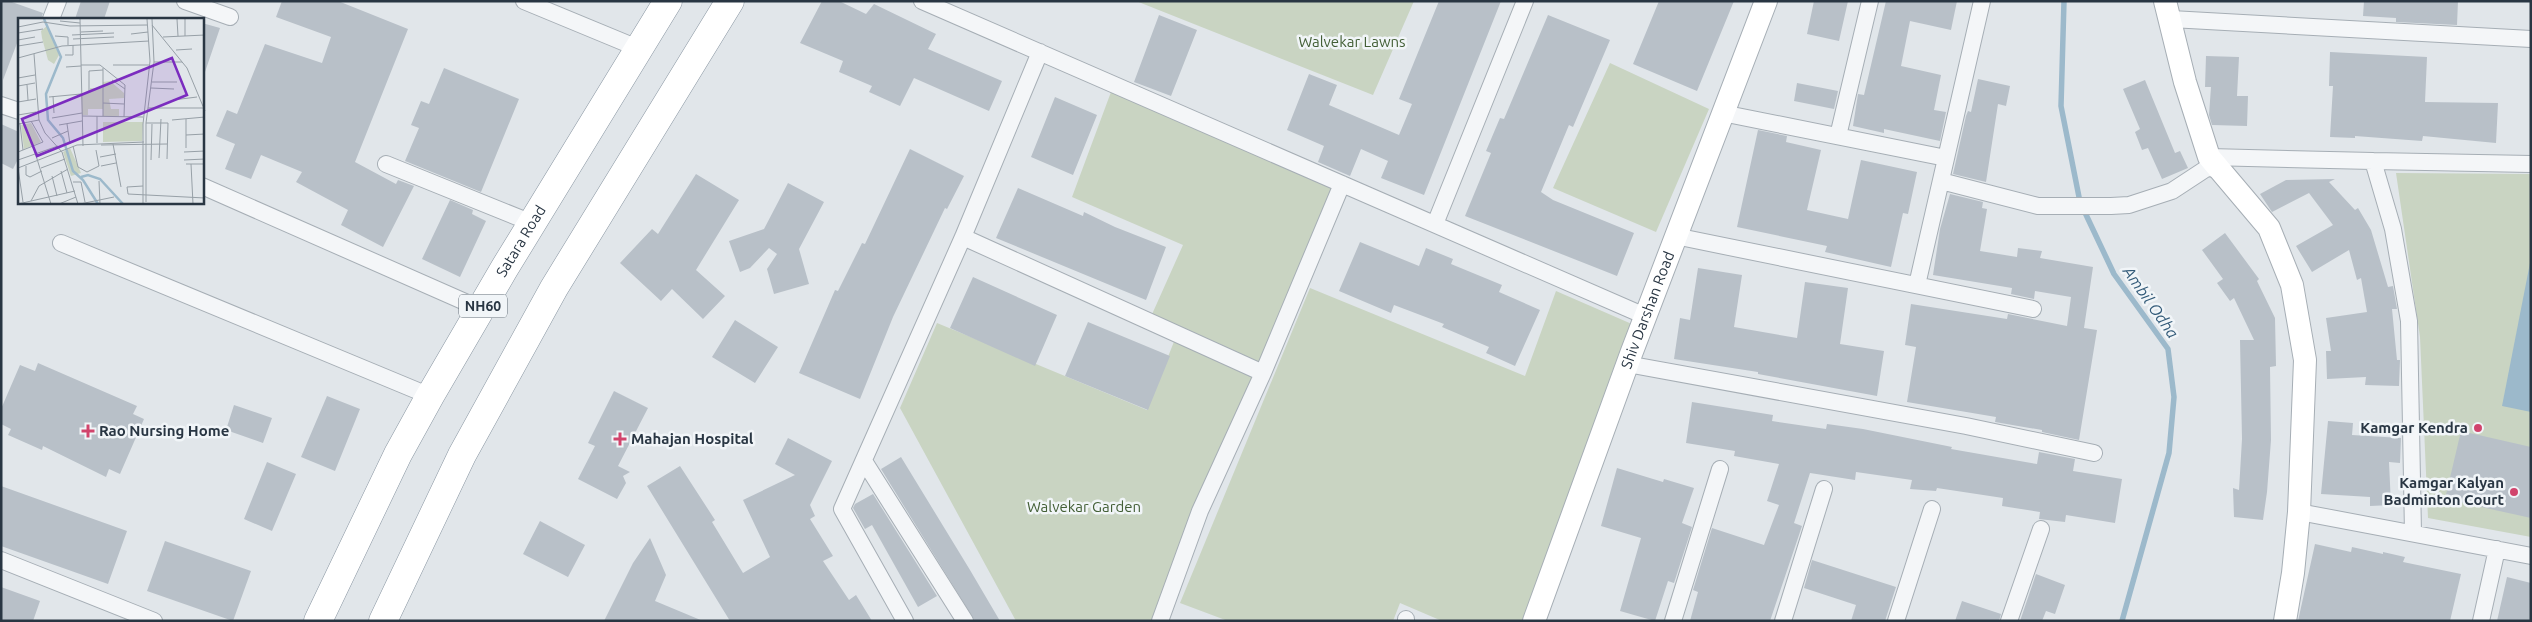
<svg xmlns="http://www.w3.org/2000/svg" width="2532" height="622" font-family="Ubuntu,sans-serif">
  <rect width="100%" height="100%" fill="#e1e6ea"/>
  <!-- green -->
  <path fill="#c9d4c2" d="M 1136,1 L 1414,1 L 1373,95 Z
    M 1610,63 L 1709,109 L 1656,232 L 1553,188 Z
    M 1111,92 L 1342,184 L 1266,366 L 1149,321 L 1183,245 L 1072,197 Z
    M 2396,173 L 2531,174 L 2531,537 L 2428,518 L 2420,337 Z
    M 1310,288 L 1525,376 L 1556,291 L 1641,328 L 1534,621 L 1442,621 L 1400,603 L 1393,621 L 1228,621 L 1180,603 Z
    M 937,323 L 1147,410 L 1177,334 L 1263,373 L 1162,621 L 1016,621 L 900,408 Z"/>
  <!-- water -->
  <path fill="#9cb9cb" d="M 2530,263 L 2531,263 L 2531,412 L 2502,406 Z"/>
  <g fill="none" stroke-linecap="round" stroke-linejoin="round">
    <!-- stream -->
    <path stroke="#9cb9cb" stroke-width="5.5" d="M 2064,1 L 2061,106 L 2080,202 L 2114,274 L 2168,349 L 2174,397 L 2169,453 L 2122,621"/>
  </g>
  <!-- building -->
  <path fill="#b8c0c8" d="M 1,1 L 9,1 L 43,13 L 41,19 L 19,19 L 19,38 L 3,80 Z
    M 81,1 L 110,1 L 104,19 L 75,19 Z
    M 282,1 L 338,1 L 408,29 L 355,162 L 396,184 L 398,180 L 414,186 L 383,247 L 341,225 L 348,210 L 296,182 L 302,172 L 261,155 L 251,179 L 225,169 L 235,144 L 216,136 L 227,110 L 237,114 L 265,44 L 322,63 L 331,37 L 276,17 Z
    M 822,1 L 839,1 L 866,14 L 874,4 L 936,34 L 928,49 L 1002,81 L 989,111 L 914,78 L 900,106 L 869,92 L 872,86 L 839,72 L 843,61 L 800,43 Z
    M 1439,1 L 1501,1 L 1424,195 L 1381,178 L 1388,161 L 1361,149 L 1350,176 L 1318,162 L 1324,146 L 1287,130 L 1309,74 L 1337,85 L 1329,105 L 1399,135 L 1412,104 L 1399,99 Z
    M 1659,1 L 1734,1 L 1697,91 L 1633,64 Z
    M 1814,1 L 1848,1 L 1839,41 L 1807,34 Z
    M 1886,1 L 1957,1 L 1951,30 L 1910,21 L 1901,66 L 1941,75 L 1934,110 L 1946,112 L 1940,141 L 1884,129 L 1884,133 L 1853,126 L 1858,94 L 1864,95 Z
    M 2364,1 L 2458,1 L 2457,25 L 2396,22 L 2396,18 L 2363,16 Z
    M 1159,15 L 1197,30 L 1171,96 L 1134,82 Z
    M 1548,15 L 1610,40 L 1573,127 L 1569,125 L 1541,192 L 1553,200 L 1634,233 L 1617,276 L 1465,216 L 1491,153 L 1486,151 L 1500,118 L 1504,119 Z
    M 202,23 L 220,28 L 205,72 L 202,71 Z
    M 2330,52 L 2427,57 L 2425,102 L 2498,103 L 2496,143 L 2423,136 L 2422,141 L 2355,136 L 2355,138 L 2330,137 L 2333,86 L 2329,86 Z
    M 2206,56 L 2239,57 L 2237,96 L 2248,96 L 2247,126 L 2212,125 L 2209,115 L 2211,87 L 2205,87 Z
    M 444,68 L 519,99 L 481,192 L 405,161 L 419,128 L 411,125 L 421,101 L 429,104 Z
    M 1978,79 L 2010,86 L 2006,106 L 1998,104 L 1986,182 L 1953,174 L 1966,116 L 1968,111 L 1971,112 Z
    M 2145,80 L 2175,153 L 2180,151 L 2188,168 L 2162,179 L 2148,148 L 2142,150 L 2135,132 L 2140,129 L 2123,89 Z
    M 1797,83 L 1838,91 L 1834,109 L 1794,101 Z
    M 1055,97 L 1097,115 L 1073,175 L 1031,157 Z
    M 1,124 L 19,132 L 19,157 L 13,169 L 1,163 Z
    M 1758,130 L 1787,136 L 1786,142 L 1821,150 L 1807,210 L 1848,219 L 1861,160 L 1917,172 L 1908,214 L 1903,213 L 1891,267 L 1825,252 L 1827,246 L 1737,227 Z
    M 910,149 L 964,176 L 947,209 L 945,208 L 893,317 L 860,399 L 799,373 L 835,290 L 838,291 L 862,243 L 865,244 Z
    M 696,174 L 739,200 L 696,270 L 725,296 L 703,319 L 672,289 L 661,301 L 620,263 L 652,229 L 658,234 Z
    M 2335,179 L 2329,182 L 2355,210 L 2358,208 L 2371,230 L 2388,287 L 2393,286 L 2397,309 L 2392,309 L 2397,360 L 2400,360 L 2399,386 L 2365,385 L 2366,377 L 2327,379 L 2326,351 L 2331,351 L 2326,318 L 2367,312 L 2361,278 L 2357,280 L 2349,250 L 2312,272 L 2296,246 L 2333,225 L 2309,193 L 2272,212 L 2260,194 L 2286,180 Z
    M 788,183 L 824,202 L 799,249 L 809,284 L 774,294 L 767,269 L 777,254 L 769,248 L 750,268 L 740,272 L 729,241 L 764,229 Z
    M 1018,188 L 1083,216 L 1084,212 L 1115,227 L 1166,247 L 1146,300 L 996,238 Z
    M 1950,194 L 1983,202 L 1982,208 L 1987,209 L 1980,251 L 2017,257 L 2018,248 L 2042,251 L 2040,258 L 2093,267 L 2084,328 L 2097,330 L 2079,440 L 2042,432 L 2042,430 L 1995,422 L 1996,417 L 1907,402 L 1916,347 L 1905,345 L 1911,304 L 2007,319 L 2008,314 L 2067,326 L 2071,297 L 2035,291 L 2034,299 L 2011,294 L 2012,288 L 1933,275 L 1940,229 Z
    M 450,200 L 473,210 L 472,214 L 486,221 L 460,277 L 422,259 Z
    M 2225,233 L 2259,279 L 2257,281 L 2275,318 L 2276,366 L 2270,367 L 2271,440 L 2267,492 L 2263,520 L 2234,517 L 2233,488 L 2239,490 L 2242,439 L 2240,340 L 2254,340 L 2234,298 L 2230,301 L 2217,283 L 2223,279 L 2202,250 Z
    M 1360,242 L 1419,266 L 1426,248 L 1453,259 L 1451,264 L 1502,285 L 1499,292 L 1540,310 L 1515,366 L 1486,353 L 1489,347 L 1442,327 L 1444,324 L 1394,305 L 1391,313 L 1339,291 Z
    M 1698,268 L 1742,275 L 1734,327 L 1797,338 L 1805,282 L 1848,288 L 1840,344 L 1884,351 L 1877,396 L 1758,374 L 1758,372 L 1674,359 L 1680,318 L 1690,320 Z
    M 973,277 L 1057,315 L 1035,366 L 950,328 Z
    M 735,320 L 778,347 L 755,383 L 712,357 Z
    M 1088,322 L 1170,356 L 1148,410 L 1065,376 Z
    M 38,363 L 137,406 L 133,414 L 144,419 L 120,474 L 109,469 L 106,477 L 43,446 L 42,450 L 8,435 L 11,429 L 1,424 L 1,409 L 20,365 L 35,371 Z
    M 614,391 L 648,408 L 618,466 L 630,472 L 623,476 L 626,483 L 617,499 L 578,479 L 595,446 L 588,443 Z
    M 327,396 L 360,409 L 335,471 L 301,457 Z
    M 1692,402 L 1773,415 L 1772,421 L 1826,429 L 1827,424 L 1863,429 L 1952,447 L 1951,449 L 2037,464 L 2039,452 L 2075,459 L 2073,471 L 2122,479 L 2115,523 L 2066,515 L 2065,522 L 2039,519 L 2040,512 L 2002,506 L 2003,498 L 1937,488 L 1936,491 L 1910,489 L 1912,480 L 1856,472 L 1855,480 L 1810,473 L 1794,523 L 1802,526 L 1770,621 L 1690,621 L 1698,592 L 1693,590 L 1712,528 L 1764,545 L 1779,505 L 1767,501 L 1779,464 L 1734,456 L 1735,451 L 1686,443 Z
    M 234,405 L 272,418 L 263,443 L 226,430 Z
    M 2328,421 L 2353,423 L 2352,435 L 2401,438 L 2400,463 L 2389,462 L 2391,505 L 2370,506 L 2370,497 L 2321,494 Z
    M 2461,431 L 2531,447 L 2531,518 L 2445,499 Z
    M 788,438 L 832,461 L 810,505 L 815,516 L 810,519 L 833,556 L 823,561 L 849,600 L 856,595 L 872,621 L 730,621 L 647,486 L 680,466 L 715,520 L 712,522 L 743,573 L 770,557 L 743,500 L 795,475 L 775,464 Z
    M 901,457 L 970,570 L 1000,621 L 975,621 L 881,469 Z
    M 267,462 L 296,474 L 272,531 L 244,519 Z
    M 1617,468 L 1663,482 L 1664,479 L 1694,488 L 1682,523 L 1692,527 L 1674,583 L 1668,581 L 1655,621 L 1620,611 L 1641,538 L 1601,526 Z
    M 1,486 L 127,531 L 108,584 L 1,546 Z
    M 873,494 L 937,596 L 918,607 L 872,525 L 865,529 L 853,508 L 855,504 Z
    M 540,521 L 585,545 L 568,577 L 523,554 Z
    M 650,538 L 666,575 L 655,601 L 703,621 L 604,621 L 633,563 Z
    M 165,541 L 251,571 L 233,621 L 147,591 Z
    M 2315,544 L 2351,552 L 2352,547 L 2383,554 L 2383,552 L 2405,557 L 2403,562 L 2461,574 L 2450,621 L 2298,621 Z
    M 1812,560 L 1896,587 L 1885,621 L 1851,621 L 1856,605 L 1804,588 Z
    M 2036,574 L 2065,585 L 2055,614 L 2046,611 L 2042,621 L 2020,621 Z
    M 2507,577 L 2531,583 L 2531,621 L 2497,621 Z
    M 1,587 L 40,601 L 33,621 L 1,621 Z
    M 1962,601 L 2001,614 L 1999,621 L 1955,621 Z"/>
  <g fill="none" stroke-linecap="round" stroke-linejoin="round">
    <!-- street casing -->
    <g stroke="#a6aeb5" stroke-width="18">
      <path id="street" d="M 185,1 L 230,17
        M 524,1 L 640,49
        M 922,1 L 1645,316
        M 51,19 L 58,1
        M 2171,19 L 2531,39
        M 1,105 L 19,111
        M 1722,113 L 1946,158
        M 1838,136 L 1870,1
        M 2209,157 L 2373,161
        M 386,164 L 532,223
        M 1941,181 L 2038,206 L 2111,206 L 2129,205 L 2172,191 L 2207,168 L 2219,169
        M 202,186 L 481,309
        M 1435,224 L 1525,1
        M 1675,236 L 2033,309
        M 963,237 L 1263,373
        M 61,243 L 430,396
        M 1917,285 L 1982,1
        M 1627,364 L 1966,426 L 2094,453
        M 864,461 L 965,621
        M 2299,512 L 2531,556
        M 2413,533 L 2409,321 L 2393,229 L 2373,161 L 2531,164
        M 1,560 L 154,621
        M 905,621 L 842,509 L 963,237 L 1040,52
        M 1160,621 L 1200,511 L 1263,373 L 1342,184
        M 1406,621 L 1406,619
        M 1673,621 L 1720,469
        M 1783,621 L 1824,489
        M 1896,621 L 1932,509
        M 2009,621 L 2041,529
        M 2481,621 L 2497,549"/>
    </g>
    <!-- secondary casing -->
    <g stroke="#a6aeb5" stroke-width="24">
      <g id="secondary">
        <path d="M 2165,1 L 2185,82 L 2209,157 L 2269,228 L 2292,285 L 2305,360 L 2299,512 L 2293,573 L 2285,621"/>
        <path id="s1" d="M 1534,621 L 1631,354 L 1766,1"/>
      </g>
    </g>
    <!-- highway casing -->
    <g stroke="#8895a1" stroke-width="29">
      <g id="highway">
        <path id="s2" d="M 318,621 L 398,454 L 430,396 L 504,269 L 668,1"/>
        <path d="M 383,621 L 462,455 L 554,288 L 730,1"/>
      </g>
    </g>
    <!-- street -->
    <use href="#street" stroke="#f4f6f8" stroke-width="16"/>
    <!-- secondary -->
    <use href="#secondary" stroke="#fff" stroke-width="22"/>
    <!-- highway -->
    <use href="#highway" stroke="#fff" stroke-width="28"/>
  </g>
  <!-- markers -->
  <g fill="#d1446c" stroke="#f1f5f8" stroke-width="2">
    <circle cx="2478" cy="428" r="5"/>
    <path d="M85.5 423.5h5v5h5v5h-5v5h-5v-5h-5v-5h5z"/>
    <path d="M617.5 431.5h5v5h5v5h-5v5h-5v-5h-5v-5h5z"/>
    <circle cx="2514" cy="492" r="5"/>
  </g>
  <g text-anchor="middle" stroke-width="5" stroke-linejoin="round" paint-order="stroke">
    <!-- shield labels -->
    <rect fill="#f1f5f8" stroke="#656f79" stroke-width="1" x="459" y="294.5" width="48" height="23" rx="4"/>
    <g font-size="14" font-weight="bold" fill="#293643">
      <text x="483" y="311">NH60</text>
    </g>
    <!-- park labels -->
    <g font-size="15" fill="#435f36" stroke="#f1f5f8">
      <text x="1352" y="47">Walvekar Lawns</text>
      <text x="1084" y="512">Walvekar Garden</text>
    </g>
    <!-- street labels -->
    <g font-size="15" fill="#293643" stroke="#f1f5f8">
      <text dy="5" stroke="none"><textPath href="#s2" startOffset="431">Satara Road</textPath></text>
      <text dy="5" stroke="none"><textPath href="#s1" startOffset="331">Shiv Darshan Road</textPath></text>
    </g>
    <!-- poi labels -->
    <g font-size="15" font-weight="bold" fill="#293643" stroke="#f1f5f8" text-anchor="end">
      <text x="2468" y="433">Kamgar Kendra</text>
      <text x="99" y="436" text-anchor="start">Rao Nursing Home</text>
      <text x="631" y="444" text-anchor="start">Mahajan Hospital</text>
      <text x="2504" y="488">Kamgar Kalyan<tspan x="2504" dy="17">Badminton Court</tspan></text>
    </g>
    <!-- water labels -->
    <g font-size="16" font-style="italic" fill="#325a78" stroke="#f1f5f8">
      <text transform="translate(2151 302) rotate(55)" y="6">Ambil Odha</text>
    </g>
  </g>
  <!-- overview -->
  <g transform="translate(18 18)">
    <rect width="186" height="186" fill="#e1e6ea"/>
    <path d="M 29,8 L 41,37 L 36,46 L 30,42 L 24,20 L 23,13 ZM 92,63 L 106,75 L 106,80 L 91,81 L 93,91 L 101,91 L 101,98 L 85,98 L 85,91 L 70,91 L 70,97 L 64,97 L 63,75 L 72,75 L 72,70 L 85,70 L 85,64 ZM 85,104 L 125,104 L 124,123 L 85,124 ZM 13,105 L 23,124 L 6,131 L 3,107 ZM 52,130 L 63,155 L 53,158 L 45,134 Z" fill="#c9d4c2"/>
    <path fill="none" stroke="#9cb9cb" stroke-width="2.5" d="M 26,1 L 43,39 L 28,76 L 30,102 L 45,120 L 55,153 L 65,162 L 80,186M 63,159 L 70,157 L 82,161 L 105,186"/>
    <path fill="none" stroke="#97a0a7" stroke-width="1" d="M 62,1 L 65,128M 159,1 L 160,18M 42,3 L 62,5M 134,7 L 169,50 L 187,93M 0,9 L 25,4 L 52,8 L 129,7M 63,14 L 85,13M 0,15 L 25,11M 113,16 L 130,14M 54,17 L 96,15M 37,18 L 50,19 L 50,27M 167,18 L 167,1M 145,19 L 187,17M 55,21 L 96,19M 0,22 L 17,19M 0,28 L 25,24M 158,32 L 174,31M 16,36 L 21,102 L 27,115 L 44,134 L 60,186M 47,37 L 55,37 L 55,27M 0,40 L 44,28 L 131,23M 136,44 L 164,44M 63,47 L 82,47 L 107,67 L 106,99M 95,47 L 131,47M 48,49 L 63,48M 85,50 L 85,98M 0,60 L 17,57M 94,62 L 107,71M 134,64 L 159,64M 9,67 L 10,82M 0,68 L 17,65M 133,70 L 156,71M 71,74 L 71,53 L 85,52M 35,78 L 36,95M 31,79 L 63,76M 155,82 L 179,79M 0,84 L 18,81M 85,85 L 106,86M 130,90 L 185,90M 0,97 L 18,94M 64,98 L 125,99M 34,100 L 64,95M 154,102 L 187,99M 128,105 L 150,105 L 149,141M 0,106 L 21,102M 2,106 L 5,132M 49,106 L 52,126M 41,107 L 64,103M 168,117 L 187,116M 34,120 L 50,113M 79,125 L 79,98M 95,126 L 103,169M 83,127 L 149,126M 15,128 L 33,186M 55,128 L 60,149 L 69,154 L 81,148 L 78,132M 168,130 L 168,101M 0,134 L 25,124 L 13,103M 166,134 L 187,133M 82,139 L 98,136M 141,140 L 143,101M 0,142 L 40,128M 133,142 L 134,106M 166,142 L 187,141M 168,146 L 187,146M 173,146 L 175,186M 8,148 L 8,157 L 12,159 L 24,153M 83,148 L 98,145M 0,150 L 59,127 L 126,124M 0,150 L 5,184M 23,150 L 47,141M 43,153 L 49,175M 34,158 L 39,178M 81,163 L 82,186M 55,164 L 63,164 L 67,184M 125,168 L 109,169 L 110,176 L 187,180M 13,183 L 21,168 L 50,151M 128,184 L 128,105 L 136,44 L 134,1M 0,186 L 57,173M 41,186 L 58,179M 62,186 L 96,179M 125,186 L 125,106 L 132,43 L 129,1"/>
    <path fill="#7b2cbf" fill-opacity="0.15" stroke="#7b2cbf" stroke-width="2.5" d="M 154,40 L 169,77 L 19,138 L 4,101 Z"/>
    <rect width="186" height="186" fill="none" stroke="#293643" stroke-width="2.5"/>
  </g>
  <!-- border -->
  <rect width="2532" height="622" fill="none" stroke="#293643" stroke-width="5"/>
</svg>
